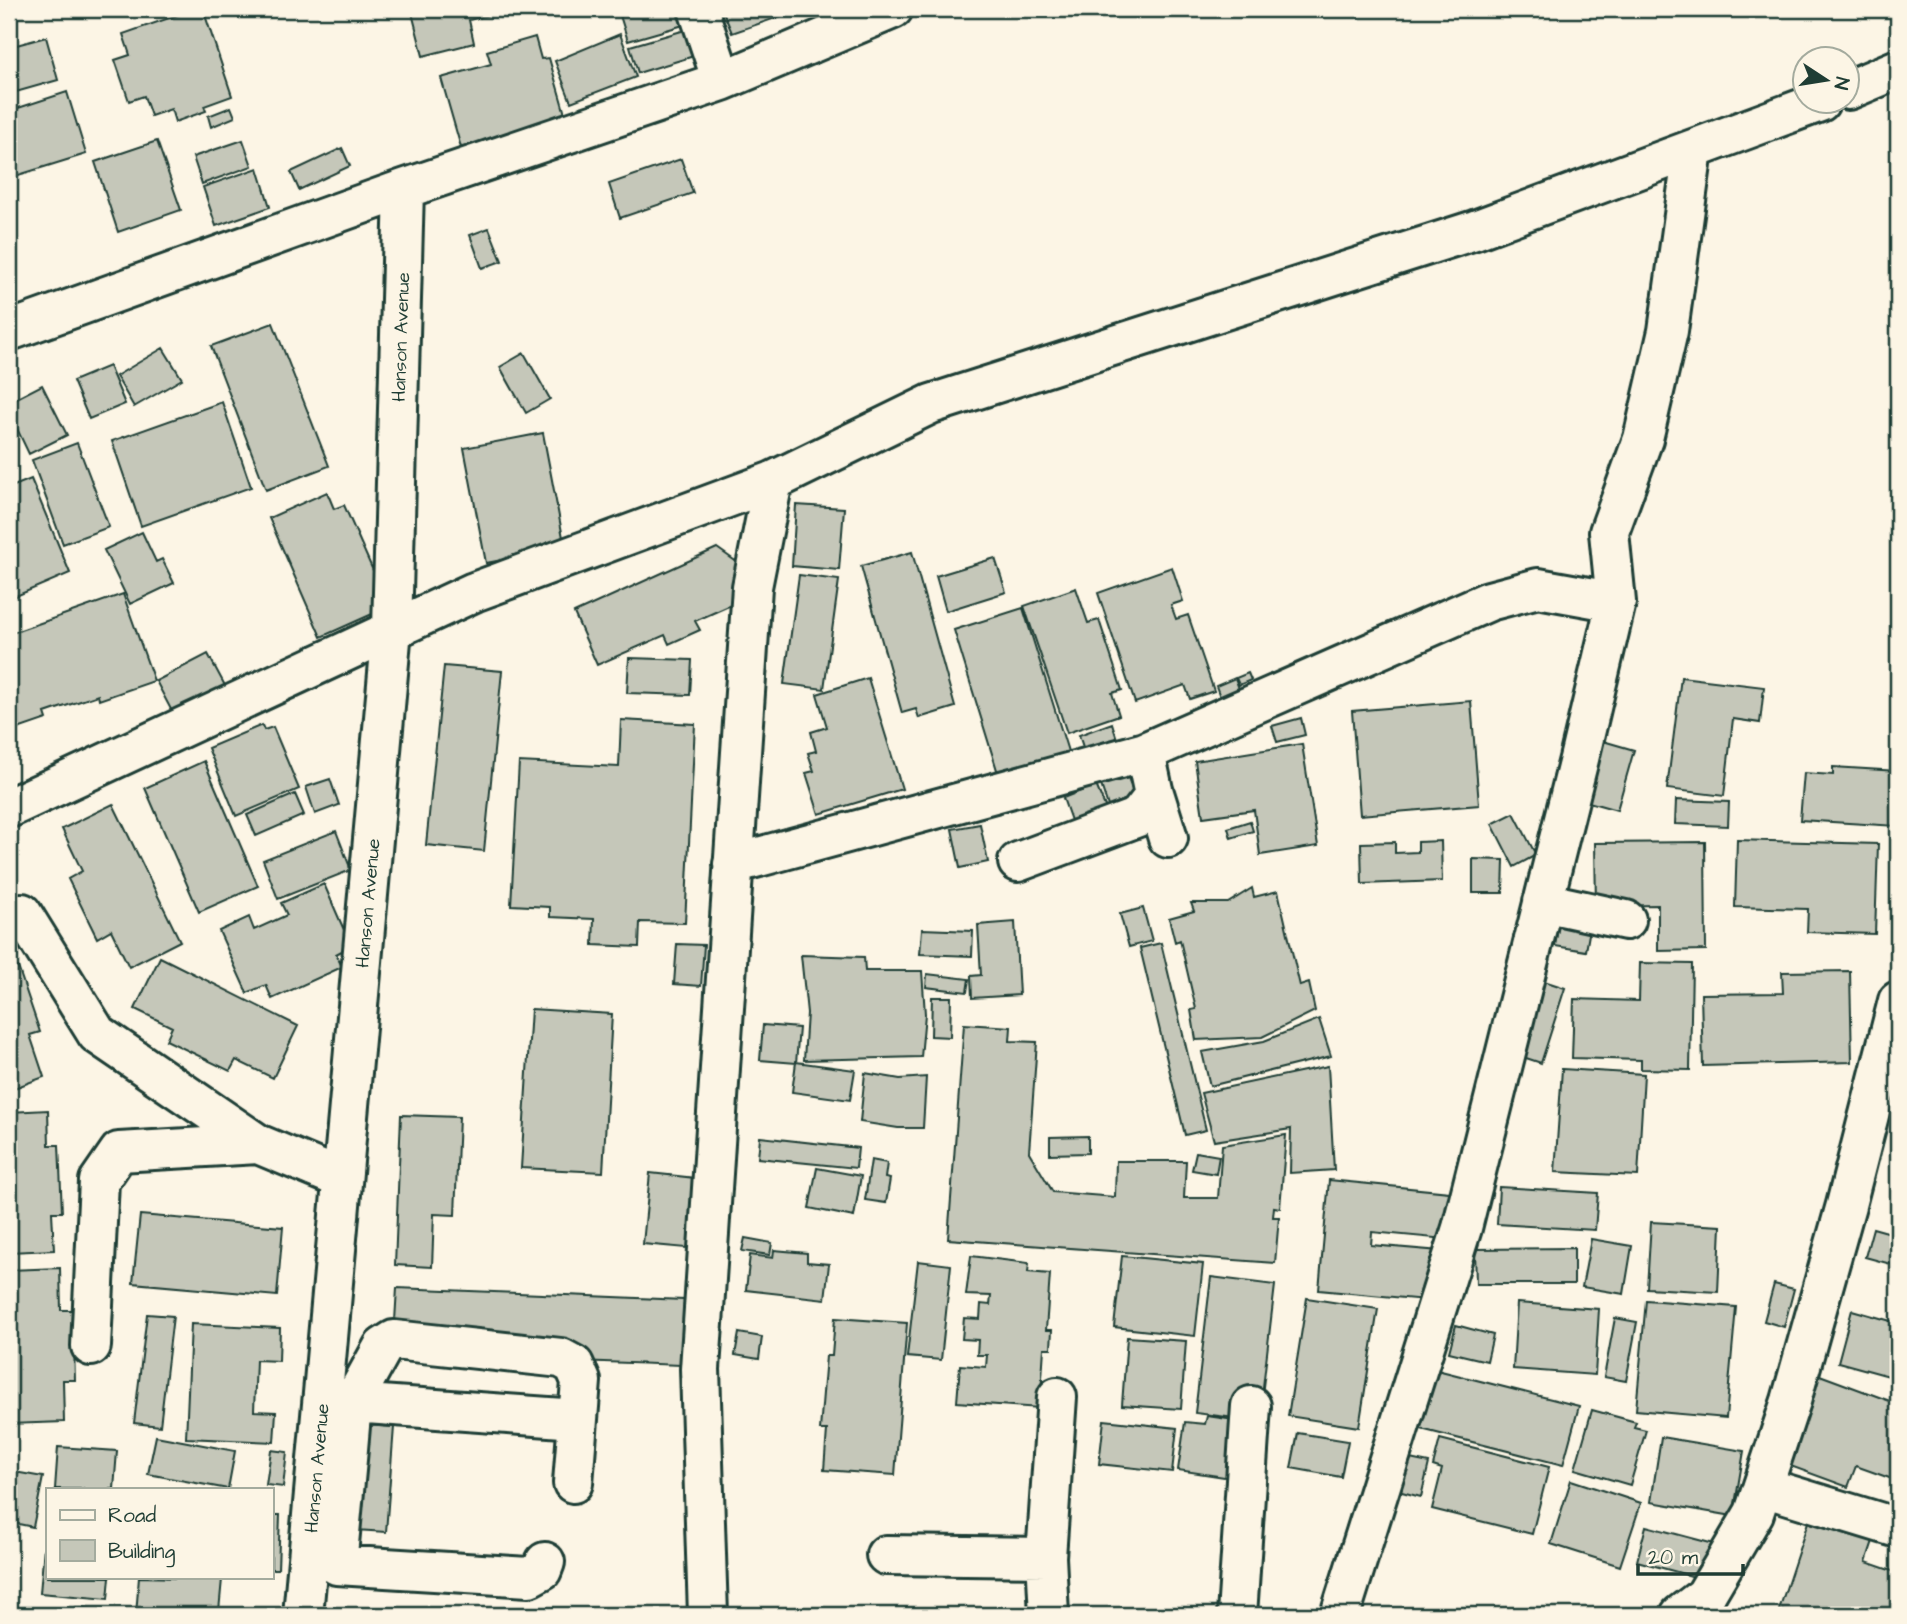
<svg xmlns="http://www.w3.org/2000/svg" width="1907" height="1624" font-family="'Architects Daughter',sans-serif">
  <rect width="100%" height="100%" fill="#fcf5e5"/>
  <filter id="ink" filterUnits="userSpaceOnUse"><feTurbulence type="fractalNoise" baseFrequency=".0143" numOctaves="2"/><feDisplacementMap in="SourceGraphic" scale="14" xChannelSelector="R" yChannelSelector="G"/><feConvolveMatrix kernelMatrix="1 2 1 2 8 2 1 2 1" color-interpolation-filters="sRGB"/></filter>
  <g filter="url(#ink)">
    <!-- building -->
    <path fill="#c5c7b9" stroke="#1f3d34" stroke-width="2" d="M 195,9 L 203,9 L 232,96 L 204,106 L 206,111 L 175,122 L 171,109 L 151,116 L 144,96 L 129,101 L 115,60 L 130,55 L 123,34 Z
      M 411,9 L 510,9 L 510,10 L 469,20 L 474,43 L 423,56 Z
      M 618,9 L 682,9 L 687,24 L 628,41 Z
      M 722,9 L 795,9 L 796,11 L 732,33 Z
      M 699,26 L 707,52 L 638,73 L 630,46 Z
      M 620,34 L 636,77 L 571,102 L 555,61 Z
      M 46,37 L 58,80 L 9,94 L 9,47 Z
      M 535,37 L 541,59 L 549,58 L 567,121 L 462,151 L 441,78 L 491,64 L 487,51 Z
      M 67,92 L 86,154 L 9,178 L 9,111 Z
      M 231,107 L 235,117 L 211,127 L 208,116 Z
      M 243,140 L 252,166 L 202,184 L 193,157 Z
      M 157,141 L 181,210 L 118,232 L 95,162 Z
      M 342,148 L 350,166 L 299,190 L 291,172 Z
      M 681,159 L 693,193 L 620,218 L 609,184 Z
      M 258,168 L 270,207 L 216,226 L 203,187 Z
      M 489,228 L 502,261 L 482,268 L 470,235 Z
      M 273,323 L 329,466 L 266,490 L 211,346 Z
      M 163,348 L 182,379 L 134,407 L 116,376 Z
      M 524,353 L 550,399 L 526,413 L 500,367 Z
      M 109,366 L 125,404 L 89,419 L 73,381 Z
      M 42,385 L 67,435 L 29,454 L 9,412 L 9,402 Z
      M 222,402 L 251,487 L 141,526 L 112,441 Z
      M 543,433 L 565,548 L 486,563 L 464,448 Z
      M 77,443 L 109,527 L 63,544 L 32,460 Z
      M 31,479 L 70,573 L 9,599 L 9,488 Z
      M 327,492 L 334,509 L 344,505 L 382,591 L 372,595 L 379,611 L 321,637 L 269,518 Z
      M 796,505 L 844,508 L 839,570 L 792,566 Z
      M 142,532 L 156,562 L 162,559 L 174,583 L 130,604 L 104,550 Z
      M 717,548 L 741,565 L 740,601 L 695,621 L 700,630 L 669,644 L 665,635 L 597,665 L 574,613 Z
      M 912,552 L 955,707 L 919,718 L 916,709 L 902,713 L 861,566 Z
      M 995,558 L 1006,592 L 946,611 L 936,576 Z
      M 1172,567 L 1183,601 L 1171,605 L 1176,619 L 1188,615 L 1214,691 L 1190,699 L 1185,685 L 1135,703 L 1098,593 Z
      M 799,575 L 839,580 L 824,689 L 784,684 Z
      M 1076,588 L 1088,623 L 1099,620 L 1122,690 L 1112,693 L 1119,715 L 1067,733 L 1024,606 Z
      M 123,594 L 154,681 L 99,700 L 98,695 L 45,713 L 47,719 L 12,731 L 9,722 L 9,634 Z
      M 1023,608 L 1071,761 L 1001,783 L 954,630 Z
      M 208,654 L 229,693 L 177,721 L 156,681 Z
      M 629,658 L 692,660 L 690,695 L 627,693 Z
      M 444,666 L 502,671 L 484,851 L 426,845 Z
      M 1248,673 L 1251,680 L 1239,685 L 1236,678 Z
      M 1681,677 L 1764,687 L 1760,723 L 1733,719 L 1724,796 L 1667,789 Z
      M 868,678 L 902,789 L 819,814 L 806,773 L 814,771 L 808,753 L 816,751 L 811,732 L 827,727 L 817,694 Z
      M 1235,678 L 1242,697 L 1223,705 L 1216,686 Z
      M 1471,701 L 1479,805 L 1360,815 L 1352,711 Z
      M 1301,718 L 1305,735 L 1277,742 L 1272,726 Z
      M 621,720 L 695,724 L 685,923 L 640,922 L 639,947 L 593,945 L 594,919 L 550,917 L 550,907 L 511,905 L 519,762 L 619,767 Z
      M 1112,723 L 1117,739 L 1084,750 L 1079,735 Z
      M 262,725 L 264,730 L 273,727 L 299,789 L 236,816 L 208,748 Z
      M 1603,741 L 1634,750 L 1617,810 L 1585,801 Z
      M 1302,744 L 1318,846 L 1260,855 L 1254,810 L 1203,817 L 1195,761 Z
      M 204,761 L 258,886 L 199,912 L 145,788 Z
      M 1833,767 L 1898,771 L 1897,826 L 1800,820 L 1804,773 L 1833,775 Z
      M 1127,774 L 1136,801 L 1109,809 L 1100,782 Z
      M 330,779 L 339,805 L 315,814 L 306,787 Z
      M 1096,785 L 1109,816 L 1074,829 L 1063,798 Z
      M 295,794 L 304,815 L 256,836 L 247,815 Z
      M 1676,800 L 1729,802 L 1728,826 L 1675,824 Z
      M 113,804 L 180,941 L 129,967 L 111,930 L 97,938 L 68,879 L 82,871 L 62,829 Z
      M 1514,813 L 1536,855 L 1514,867 L 1492,824 Z
      M 1250,821 L 1253,831 L 1231,838 L 1228,828 Z
      M 980,824 L 988,862 L 960,868 L 952,829 Z
      M 336,831 L 351,870 L 278,899 L 263,860 Z
      M 1737,840 L 1878,844 L 1875,934 L 1807,932 L 1808,909 L 1735,907 Z
      M 1441,841 L 1442,881 L 1362,884 L 1361,843 L 1395,842 L 1395,853 L 1418,852 L 1418,842 Z
      M 1705,842 L 1706,950 L 1658,951 L 1658,905 L 1596,906 L 1595,843 Z
      M 1473,859 L 1504,860 L 1503,893 L 1473,893 Z
      M 324,884 L 351,946 L 336,954 L 342,967 L 272,999 L 266,985 L 247,993 L 219,931 L 249,917 L 254,930 L 287,915 L 281,903 Z
      M 1252,888 L 1254,897 L 1278,891 L 1300,986 L 1309,983 L 1315,1011 L 1262,1037 L 1196,1040 L 1191,1010 L 1196,1009 L 1180,940 L 1175,942 L 1169,918 L 1194,911 L 1191,903 L 1228,903 Z
      M 1143,908 L 1152,941 L 1129,947 L 1120,914 Z
      M 1561,911 L 1592,917 L 1586,951 L 1555,946 Z
      M 1015,922 L 1019,995 L 972,998 L 971,976 L 981,975 L 978,925 Z
      M 922,929 L 973,931 L 972,956 L 920,954 Z
      M 1161,943 L 1206,1130 L 1185,1135 L 1140,948 Z
      M 677,944 L 704,945 L 701,986 L 674,984 Z
      M 801,955 L 864,957 L 865,971 L 922,971 L 925,1014 L 921,1057 L 804,1060 L 807,1013 Z
      M 160,957 L 298,1026 L 273,1078 L 236,1060 L 230,1071 L 166,1040 L 172,1027 L 135,1009 Z
      M 1640,963 L 1692,964 L 1690,1070 L 1641,1069 L 1641,1060 L 1572,1058 L 1574,999 L 1639,1001 Z
      M 18,967 L 40,1032 L 30,1035 L 44,1077 L 9,1090 L 9,970 Z
      M 1850,971 L 1852,1062 L 1703,1066 L 1701,994 L 1783,993 L 1782,972 Z
      M 927,974 L 969,979 L 967,992 L 926,987 Z
      M 1541,980 L 1565,988 L 1541,1063 L 1517,1055 Z
      M 932,997 L 951,997 L 950,1037 L 931,1036 Z
      M 531,1009 L 612,1014 L 603,1172 L 521,1168 Z
      M 1319,1019 L 1331,1056 L 1210,1086 L 1202,1052 L 1264,1041 Z
      M 964,1024 L 1011,1027 L 1010,1041 L 1037,1042 L 1029,1152 L 1053,1192 L 1115,1197 L 1116,1161 L 1186,1161 L 1184,1198 L 1218,1198 L 1222,1145 L 1286,1135 L 1280,1208 L 1274,1207 L 1273,1217 L 1279,1217 L 1275,1263 L 948,1239 Z
      M 763,1025 L 799,1028 L 796,1063 L 760,1060 Z
      M 796,1062 L 855,1070 L 850,1100 L 792,1092 Z
      M 1328,1066 L 1334,1170 L 1290,1173 L 1291,1129 L 1214,1141 L 1201,1093 Z
      M 1562,1069 L 1644,1074 L 1638,1176 L 1555,1172 Z
      M 865,1073 L 900,1079 L 926,1077 L 923,1128 L 898,1128 L 860,1122 Z
      M 48,1110 L 49,1145 L 59,1145 L 62,1212 L 52,1212 L 54,1250 L 9,1252 L 9,1112 Z
      M 401,1115 L 459,1117 L 455,1215 L 434,1214 L 432,1267 L 395,1265 Z
      M 1088,1136 L 1088,1153 L 1050,1154 L 1050,1137 Z
      M 760,1137 L 858,1148 L 856,1168 L 758,1158 Z
      M 1196,1152 L 1219,1156 L 1216,1174 L 1192,1170 Z
      M 871,1160 L 887,1163 L 885,1178 L 890,1179 L 886,1203 L 865,1200 Z
      M 817,1168 L 861,1176 L 854,1217 L 809,1208 Z
      M 650,1173 L 704,1179 L 697,1249 L 643,1244 Z
      M 1329,1180 L 1449,1192 L 1445,1239 L 1372,1232 L 1371,1245 L 1440,1251 L 1436,1301 L 1319,1290 Z
      M 1499,1187 L 1598,1193 L 1595,1230 L 1497,1224 Z
      M 140,1215 L 283,1227 L 277,1296 L 133,1283 Z
      M 1651,1222 L 1721,1226 L 1718,1292 L 1647,1288 Z
      M 1873,1228 L 1898,1235 L 1898,1266 L 1865,1257 Z
      M 745,1238 L 772,1243 L 770,1255 L 742,1251 Z
      M 1591,1239 L 1632,1246 L 1624,1294 L 1582,1287 Z
      M 1574,1248 L 1574,1284 L 1476,1284 L 1475,1249 Z
      M 774,1250 L 807,1253 L 807,1262 L 829,1264 L 825,1299 L 746,1290 L 750,1255 L 773,1258 Z
      M 971,1256 L 1029,1263 L 1028,1272 L 1050,1274 L 1046,1330 L 1052,1330 L 1051,1348 L 1044,1348 L 1040,1408 L 957,1402 L 960,1365 L 986,1367 L 987,1355 L 977,1355 L 978,1340 L 962,1339 L 964,1318 L 980,1319 L 981,1304 L 990,1305 L 991,1296 L 966,1295 Z
      M 1122,1256 L 1203,1264 L 1195,1336 L 1114,1327 Z
      M 918,1261 L 951,1265 L 941,1360 L 907,1357 Z
      M 60,1268 L 61,1310 L 73,1310 L 75,1380 L 63,1380 L 64,1422 L 9,1424 L 9,1270 Z
      M 1211,1277 L 1275,1285 L 1259,1421 L 1195,1413 Z
      M 1774,1284 L 1794,1289 L 1784,1327 L 1764,1321 Z
      M 397,1288 L 684,1300 L 681,1365 L 393,1354 Z
      M 1307,1298 L 1378,1309 L 1359,1427 L 1288,1416 Z
      M 1646,1300 L 1736,1307 L 1726,1418 L 1636,1410 Z
      M 1517,1303 L 1599,1309 L 1595,1375 L 1513,1369 Z
      M 1852,1310 L 1898,1323 L 1898,1343 L 1889,1376 L 1838,1362 Z
      M 147,1314 L 173,1316 L 160,1426 L 134,1423 Z
      M 835,1318 L 907,1323 L 895,1475 L 824,1470 L 827,1430 L 820,1430 L 826,1356 L 832,1356 Z
      M 1615,1318 L 1637,1322 L 1626,1381 L 1604,1377 Z
      M 191,1324 L 280,1328 L 279,1361 L 256,1360 L 254,1411 L 276,1412 L 274,1442 L 186,1438 Z
      M 1456,1325 L 1493,1335 L 1487,1361 L 1449,1352 Z
      M 739,1333 L 762,1337 L 759,1359 L 735,1355 Z
      M 1127,1337 L 1186,1341 L 1181,1409 L 1122,1405 Z
      M 1433,1369 L 1579,1406 L 1563,1465 L 1417,1428 Z
      M 1817,1374 L 1898,1404 L 1898,1481 L 1856,1466 L 1848,1487 L 1785,1464 Z
      M 1592,1410 L 1636,1422 L 1634,1427 L 1646,1430 L 1630,1485 L 1575,1469 Z
      M 1207,1416 L 1248,1422 L 1251,1481 L 1178,1470 L 1185,1422 L 1205,1424 Z
      M 1104,1420 L 1177,1428 L 1172,1472 L 1099,1464 Z
      M 364,1425 L 394,1427 L 386,1532 L 356,1530 Z
      M 1298,1433 L 1348,1441 L 1341,1477 L 1291,1468 Z
      M 156,1436 L 235,1451 L 228,1489 L 148,1474 Z
      M 1661,1437 L 1744,1451 L 1733,1516 L 1651,1502 Z
      M 1440,1439 L 1549,1467 L 1532,1534 L 1432,1509 L 1442,1469 L 1433,1466 Z
      M 58,1447 L 117,1451 L 114,1489 L 55,1489 Z
      M 271,1450 L 287,1452 L 283,1487 L 266,1485 Z
      M 1405,1458 L 1429,1463 L 1421,1497 L 1398,1491 Z
      M 9,1471 L 43,1477 L 33,1527 L 9,1522 Z
      M 1571,1480 L 1641,1503 L 1620,1566 L 1551,1544 Z
      M 271,1515 L 280,1515 L 278,1569 L 271,1569 Z
      M 1810,1516 L 1874,1538 L 1866,1562 L 1898,1573 L 1898,1615 L 1796,1615 L 1779,1610 Z
      M 46,1524 L 47,1577 L 110,1577 L 108,1599 L 40,1593 Z
      M 1646,1526 L 1714,1544 L 1706,1580 L 1637,1561 Z
      M 139,1577 L 222,1579 L 219,1611 L 207,1610 L 207,1615 L 136,1615 Z
      M 9,1607 L 52,1613 L 52,1615 L 9,1615 Z
      M 76,1607 L 123,1613 L 123,1615 L 75,1615 Z"/>
    <g fill="none" stroke-linecap="round" stroke-linejoin="round">
      <!-- minor casing -->
      <g stroke="#1f3d34" stroke-width="44">
        <path id="minor" d="M 698,9 L 722,81
          M 1848,90 L 1898,69
          M 9,331 L 404,189 L 722,81 L 893,9
          M 1153,790 L 1168,838
          M 9,808 L 474,592 L 773,481 L 931,404 L 1475,230 L 1820,102
          M 1018,862 L 1138,817 L 1152,799 L 1153,790 L 1145,752
          M 733,864 L 1145,752 L 1489,601 L 1538,588 L 1616,602
          M 1543,902 L 1626,920
          M 22,913 L 97,1034 L 258,1144 L 342,1179
          M 91,1346 L 99,1181 L 119,1152 L 258,1144
          M 352,1403 L 577,1419
          M 348,1449 L 352,1403 L 383,1347 L 394,1340 L 561,1358 L 574,1365 L 581,1381 L 573,1483
          M 323,1451 L 348,1449 L 337,1565 L 529,1577 L 542,1570 L 545,1562
          M 1773,1490 L 1898,1528
          M 886,1555 L 1046,1557
          M 303,1615 L 392,629 L 404,189
          M 708,1615 L 700,1369 L 752,587 L 773,481
          M 1049,1615 L 1046,1557 L 1057,1397
          M 1237,1615 L 1251,1406
          M 1340,1615 L 1462,1228 L 1579,759 L 1616,602 L 1609,532 L 1643,439 L 1668,331 L 1693,150
          M 1680,1615 L 1705,1596 L 1754,1513 L 1791,1401 L 1846,1205 L 1898,1001"/>
      </g>
      <!-- minor -->
      <use href="#minor" stroke="#fcf5e5" stroke-width="38"/>
    </g>
  </g>
  <g text-anchor="middle" stroke-width="7" stroke-linejoin="round" paint-order="stroke">
    <!-- street labels -->
    <g font-size="19" fill="#1f3d34" stroke="#fcf5e5">
      <text transform="translate(400 337) rotate(-88)" y="7">Hanson Avenue</text>
      <text transform="translate(367 903) rotate(-85)" y="7">Hanson Avenue</text>
      <text transform="translate(316 1468) rotate(-85)" y="7">Hanson Avenue</text>
    </g>
  </g>
  <!-- margin -->
  <rect width="1907" height="1624" fill="none" stroke="#fcf5e5" stroke-width="35"/>
  <rect x="18" y="18" width="1872" height="1589" fill="none" stroke="#1f3d34" stroke-width="2.5" filter="url(#ink)"/>
  <!-- legend -->
  <rect x="46" y="1488" width="228" height="91" fill="#fcf5e5" stroke="#a4ab9e" stroke-width="2"/>
  <rect x="60" y="1510" width="35" height="10" fill="#fcf5e5" stroke="#a4ab9e" stroke-width="2"/>
  <text x="108" y="1522" font-size="21" fill="#1f3d34">Road</text>
  <rect x="60" y="1540" width="35" height="21" fill="#c5c7b9" stroke="#a4ab9e" stroke-width="2"/>
  <text x="108" y="1558" font-size="21" fill="#1f3d34">Building</text>
  <!-- north arrow -->
  <g transform="translate(1826 80) rotate(102)"><circle r="33" fill="#fcf5e5" stroke="#a4ab9e" stroke-width="2"/>
  <path d="M0-5L12 26L0 18L-12 26Z" fill="#1f3d34"/>
  <text y="-10" font-size="19" font-weight="bold" text-anchor="middle" fill="#1f3d34">N</text>
  </g>
  <!-- scale -->
  <path d="M1638 1564v10h105v-10" fill="none" stroke="#1f3d34" stroke-width="3.5"/>
  <text x="1648" y="1564" font-size="21" fill="#1f3d34" stroke="#fcf5e5" stroke-width="5" paint-order="stroke">20 m</text>
</svg>
